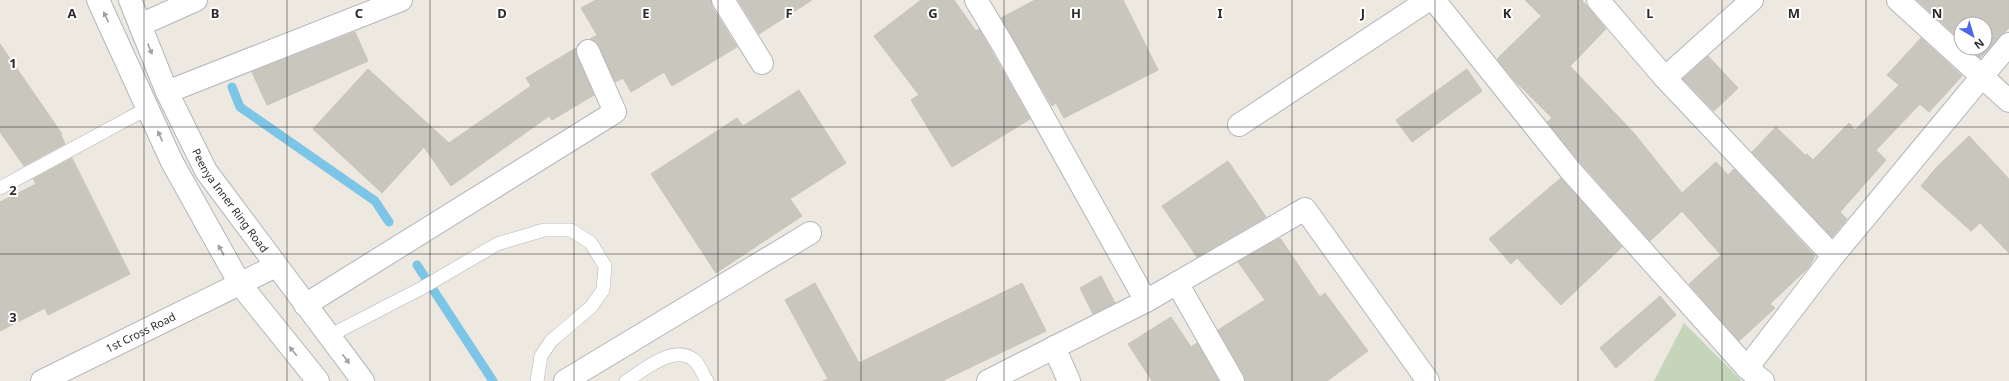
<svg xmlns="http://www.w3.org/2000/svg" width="2009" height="381" font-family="'Noto Sans',sans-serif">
  <rect width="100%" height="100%" fill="#ede8e0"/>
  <!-- cemetery -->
  <path fill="#c5d5b9" d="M 1684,323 L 1742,381 L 1654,381 Z"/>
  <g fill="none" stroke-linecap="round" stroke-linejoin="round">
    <!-- stream -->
    <path stroke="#7cc5e6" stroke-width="9" d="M 232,87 L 240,107 L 375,201 L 389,222
      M 417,265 L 493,381"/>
  </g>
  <!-- building -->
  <path fill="#c9c6be" stroke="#c8c4ba" d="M 596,0 L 711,0 L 712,7 L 737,47 L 672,86 L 664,72 L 631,92 L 623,78 L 615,82 L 599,46 L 596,41 L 590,39 L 597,35 L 581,8 Z
    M 738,0 L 812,0 L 759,34 Z
    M 921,0 L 954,0 L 976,31 L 979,29 L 1030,119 L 952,167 L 911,100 L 919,95 L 874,36 Z
    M 1035,0 L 1123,0 L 1158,70 L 1064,118 L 1056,103 L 1052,106 L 1001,18 Z
    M 1525,0 L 1582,0 L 1606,29 L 1570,66 L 1633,132 L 1682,193 L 1716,162 L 1728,175 L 1734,169 L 1815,256 L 1808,268 L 1770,304 L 1775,308 L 1739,341 L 1689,284 L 1721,255 L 1682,211 L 1650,241 L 1580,162 L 1547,122 L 1552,118 L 1516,82 L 1497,59 L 1541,16 Z
    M 1917,0 L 2009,0 L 2009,28 L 1980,58 L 1969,48 L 1985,48 L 1985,24 L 1961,24 L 1961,40 Z
    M 355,32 L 368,61 L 267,105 L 252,72 Z
    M 1921,38 L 1962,76 L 1929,112 L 1920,104 L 1876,150 L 1886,160 L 1840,212 L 1847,219 L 1832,237 L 1752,152 L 1776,127 L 1805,155 L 1807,154 L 1813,160 L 1849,123 L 1855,130 L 1899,85 L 1887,75 Z
    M 0,44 L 62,134 L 61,135 L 65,144 L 24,166 L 0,132 Z
    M 576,48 L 577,56 L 594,95 L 552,120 L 549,116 L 451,186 L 424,147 L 382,193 L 313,129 L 368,69 L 449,143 L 531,86 L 526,78 Z
    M 1708,56 L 1738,88 L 1714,111 L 1683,79 Z
    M 1467,69 L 1482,91 L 1412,142 L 1396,120 Z
    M 799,90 L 846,163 L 790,199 L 802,216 L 716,273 L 651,174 L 737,118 L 743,126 Z
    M 1969,136 L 2009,179 L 2009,253 L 1980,223 L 1971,231 L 1921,186 L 1936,168 Z
    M 72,158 L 130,274 L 48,315 L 45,308 L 0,331 L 0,202 L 36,184 L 33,179 Z
    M 1228,161 L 1266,217 L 1197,257 L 1162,206 Z
    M 1561,178 L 1622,247 L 1561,305 L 1517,258 L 1511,264 L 1489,239 Z
    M 1280,238 L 1320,297 L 1325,293 L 1368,351 L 1327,381 L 1245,381 L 1244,375 L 1218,330 L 1265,300 L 1238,262 Z
    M 1101,276 L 1115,303 L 1093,314 L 1080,288 Z
    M 815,283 L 859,363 L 1022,283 L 1046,331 L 942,381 L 823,381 L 828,379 L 785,300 Z
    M 1660,296 L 1676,315 L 1616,368 L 1600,348 Z
    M 1171,317 L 1191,347 L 1197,343 L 1219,381 L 1152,381 L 1128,344 Z"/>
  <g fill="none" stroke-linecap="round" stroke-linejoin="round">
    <!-- lane casing -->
    <g stroke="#b3b6be" stroke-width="14">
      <path id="lane" d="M 0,188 L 148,108
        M 329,336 L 422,288 L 497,244 L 544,230 L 571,230 L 591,243 L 605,266 L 603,290 L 591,307 L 551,341 L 541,356 L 537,381
        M 626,381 C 643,371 674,343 694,360 C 700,365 703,375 707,381"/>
    </g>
    <!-- street casing -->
    <g stroke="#b3b6be" stroke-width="24">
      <g id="street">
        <path d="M 723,0 L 762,63"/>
        <path d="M 976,0 L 1003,45 L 1146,301"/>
        <path d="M 1434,0 L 1570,170 L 1747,368 L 1833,256 L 2009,44"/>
        <path d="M 1598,0 L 1665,78 L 1833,256"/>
        <path d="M 1898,0 L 2009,101"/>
        <path d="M 140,25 L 196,0"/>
        <path d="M 1665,78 L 1752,0"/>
        <path d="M 167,92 L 401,0"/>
        <path d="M 1239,125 L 1428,0"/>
        <path d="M 1177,283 L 1233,381"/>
        <path d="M 305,305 L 615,112 L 588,51"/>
        <path d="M 1054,347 L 1069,381"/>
        <path d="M 1747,368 L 1763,381"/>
        <path id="s1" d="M 42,381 L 276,266"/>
        <path d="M 565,381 L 810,233"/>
        <path d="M 988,381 L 1146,301 L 1305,209 L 1428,381"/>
      </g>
    </g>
    <!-- secondary casing -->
    <g stroke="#b3b6be" stroke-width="24">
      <g id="secondary">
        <path d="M 98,0 L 172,162 L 240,284 L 318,381"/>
        <path id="s2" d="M 130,0 L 167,92 L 206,171 L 363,381"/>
      </g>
    </g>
    <!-- lane -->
    <use href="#lane" stroke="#fff" stroke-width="13"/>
    <!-- street -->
    <use href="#street" stroke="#fff" stroke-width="22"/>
    <!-- secondary -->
    <use href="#secondary" stroke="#fff" stroke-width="22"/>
  </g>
  <!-- one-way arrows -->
  <defs><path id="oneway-solid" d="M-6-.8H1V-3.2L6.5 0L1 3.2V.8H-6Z"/></defs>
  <g fill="#a0a0a0">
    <use href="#oneway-solid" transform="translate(106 17) rotate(-115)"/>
    <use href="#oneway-solid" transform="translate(150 49) rotate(68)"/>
    <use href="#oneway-solid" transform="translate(160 136) rotate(-114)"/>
    <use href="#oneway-solid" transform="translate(221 250) rotate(-119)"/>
    <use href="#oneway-solid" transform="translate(293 351) rotate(-129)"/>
    <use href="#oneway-solid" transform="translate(346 359) rotate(53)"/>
  </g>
  <!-- grid -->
  <path fill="none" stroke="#2c2c2c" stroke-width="1" stroke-opacity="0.55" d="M 144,0 L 144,381M 287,0 L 287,381M 430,0 L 430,381M 574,0 L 574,381M 718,0 L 718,381M 861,0 L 861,381M 1004,0 L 1004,381M 1148,0 L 1148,381M 1292,0 L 1292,381M 1435,0 L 1435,381M 1578,0 L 1578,381M 1722,0 L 1722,381M 1866,0 L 1866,381M 0,127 L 2009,127M 0,254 L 2009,254"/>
  <g text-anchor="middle" stroke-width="4" stroke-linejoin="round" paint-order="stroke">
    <!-- street labels -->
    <g font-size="11" fill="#2c2c2c" stroke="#fff">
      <text dy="4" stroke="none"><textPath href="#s2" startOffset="225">Peenya Inner Ring Road</textPath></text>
      <text dy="4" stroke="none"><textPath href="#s1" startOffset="110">1st Cross Road</textPath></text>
    </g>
  </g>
  <g font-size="13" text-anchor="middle" font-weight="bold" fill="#2c2c2c" stroke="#fff" stroke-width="4" stroke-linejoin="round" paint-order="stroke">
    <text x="72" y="18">A</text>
    <text x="215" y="18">B</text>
    <text x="359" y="18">C</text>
    <text x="502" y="18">D</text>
    <text x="646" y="18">E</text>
    <text x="789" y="18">F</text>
    <text x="933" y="18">G</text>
    <text x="1076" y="18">H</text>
    <text x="1220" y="18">I</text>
    <text x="1363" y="18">J</text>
    <text x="1507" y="18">K</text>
    <text x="1650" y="18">L</text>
    <text x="1794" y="18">M</text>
    <text x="1937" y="18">N</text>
    <text x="13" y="68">1</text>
    <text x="13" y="195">2</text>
    <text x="13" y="322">3</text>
  </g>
  <!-- north arrow -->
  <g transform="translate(1973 36) rotate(142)"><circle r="19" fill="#ffffff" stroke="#ababab"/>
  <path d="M0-3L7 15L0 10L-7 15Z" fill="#4e65ec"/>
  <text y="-6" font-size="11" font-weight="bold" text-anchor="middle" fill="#2c2c2c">N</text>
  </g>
</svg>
